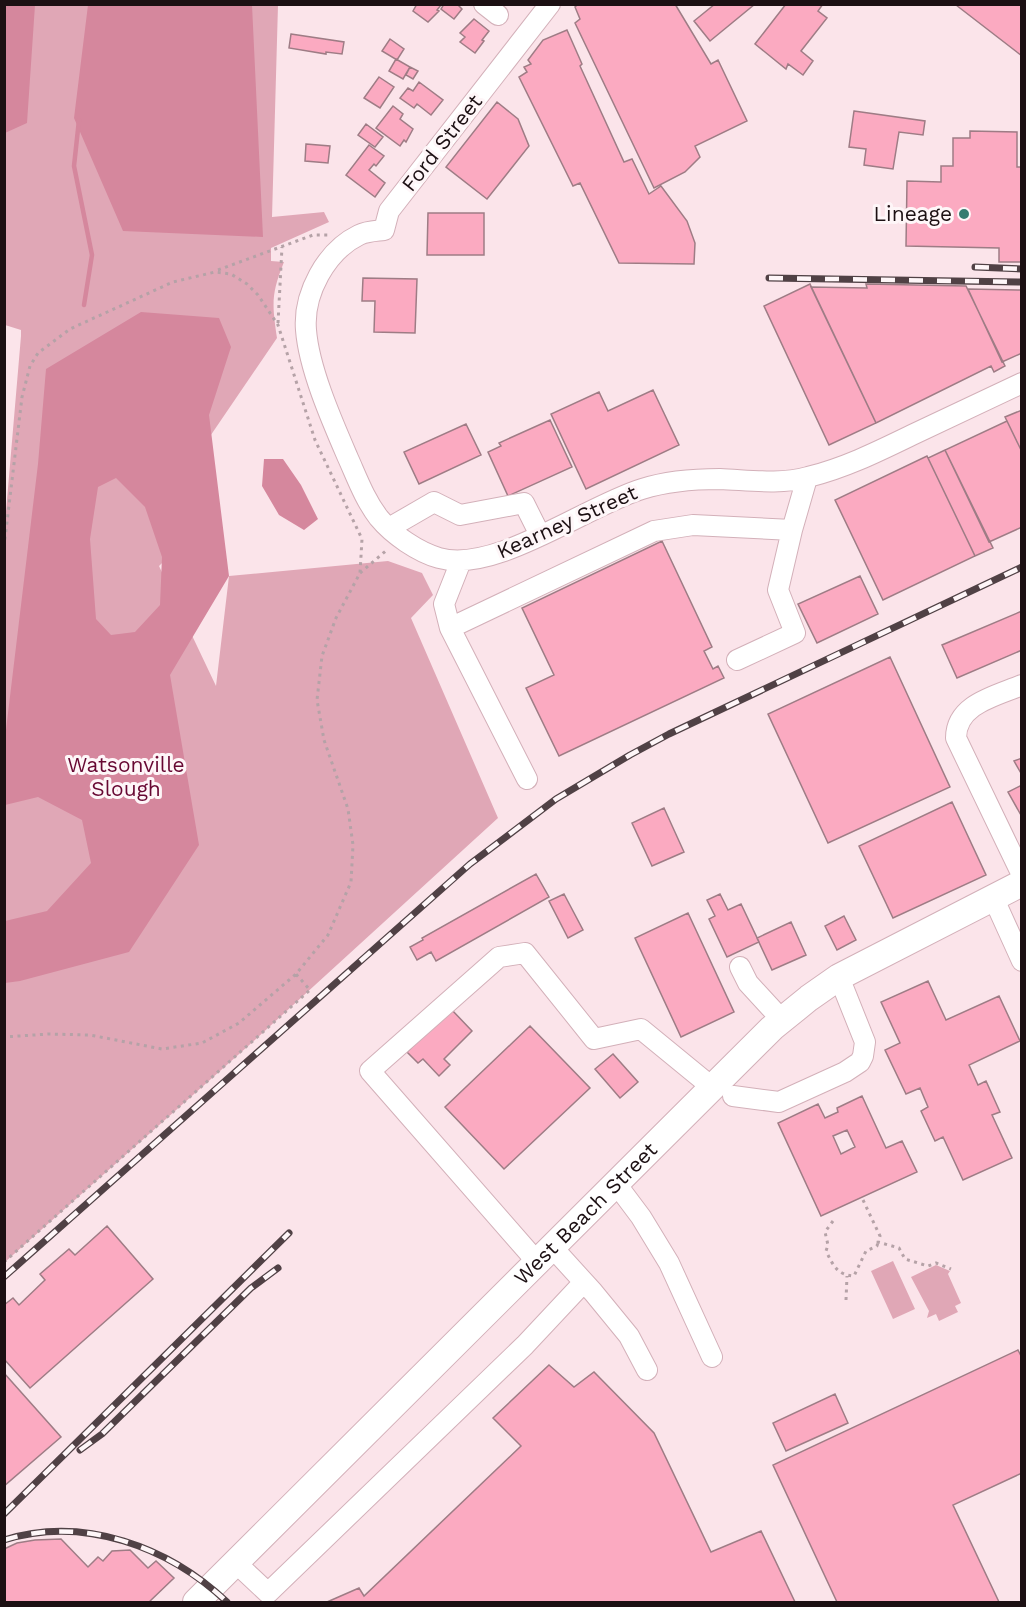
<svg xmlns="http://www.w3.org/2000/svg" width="1026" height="1607" font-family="'Work Sans',sans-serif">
  <rect width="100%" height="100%" fill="#fbe4ea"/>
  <!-- green -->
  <path fill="#e0a7b6" d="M 5,5 L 278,5 L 272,217 L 324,212 L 329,222 L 271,248 L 271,261 L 284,262 C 271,294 272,304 277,338 L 200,451 L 195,531 L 159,566 L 216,686 L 229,576 L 388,561 L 422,573 L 433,595 L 411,618 L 498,818 L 257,1038 L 5,1262 L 4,535 L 21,336 L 21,330 L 5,325 Z
    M 893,1261 L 915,1309 L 893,1319 L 871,1271 Z
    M 936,1265 L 950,1271 L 948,1274 L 961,1303 L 955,1306 L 958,1312 L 939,1321 L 936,1314 L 927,1318 L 929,1311 L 911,1277 Z"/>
  <!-- water -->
  <path fill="#d5879d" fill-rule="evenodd" d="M 5,4 L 35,5 L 27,123 L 5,133 Z
    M 88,5 L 252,5 L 263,237 L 123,231 L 74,118 Z
    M 141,312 L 219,318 L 231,347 L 209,415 L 229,576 L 170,675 L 199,845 L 129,952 L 20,981 L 5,983 L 5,921 L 47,911 L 91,863 L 82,820 L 38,797 L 5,805 L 5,738 L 38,464 L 46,369 ZM 116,478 L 145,507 L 162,557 L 160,605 L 135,632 L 111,635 L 96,619 L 90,539 L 98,487 Z
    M 264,459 L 283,459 L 301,485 L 318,519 L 304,530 L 279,515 L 262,486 Z"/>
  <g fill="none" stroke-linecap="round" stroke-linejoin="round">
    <!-- stream -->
    <path stroke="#d5879d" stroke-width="4.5" d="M 79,120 L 74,166 L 92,255 L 84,305"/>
  </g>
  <!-- building -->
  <path fill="#fbaac1" stroke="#9e7c85" stroke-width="1.5" fill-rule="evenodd" d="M 417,4 L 440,4 L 441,5 L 437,10 L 439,11 L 428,22 L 413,11 Z
    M 444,4 L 457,4 L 462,9 L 454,19 L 441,9 Z
    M 675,4 L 711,64 L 718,60 L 747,121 L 695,146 L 700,157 L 685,172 L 654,188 L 575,23 L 580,19 L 575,7 L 578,4 Z
    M 715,4 L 755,4 L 710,41 L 694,21 Z
    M 786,4 L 823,4 L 818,11 L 827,18 L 801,51 L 813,61 L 803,75 L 788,64 L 786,69 L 755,44 Z
    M 957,4 L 1022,4 L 1022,56 L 956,5 Z
    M 474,19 L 489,31 L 482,40 L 484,41 L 475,53 L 460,42 L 465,37 L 460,33 Z
    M 567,30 L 582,64 L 580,66 L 624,162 L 632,159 L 649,194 L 661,186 L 687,221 L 695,243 L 694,264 L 619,263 L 580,183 L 573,186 L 519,77 L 527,72 L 524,67 L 531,64 L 528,60 L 543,40 Z
    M 291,34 L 344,42 L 342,54 L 326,52 L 326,54 L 289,48 Z
    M 390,39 L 404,49 L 397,60 L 382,51 Z
    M 396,59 L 410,67 L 403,79 L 389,71 Z
    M 410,67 L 418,71 L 413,79 L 406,75 Z
    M 379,77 L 394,87 L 380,108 L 364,98 Z
    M 419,82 L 443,100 L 431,115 L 417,104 L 414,108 L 400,98 L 408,88 L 413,91 Z
    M 497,102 L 518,119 L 529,146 L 487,199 L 446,167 Z
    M 393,106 L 403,114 L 400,119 L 413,129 L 406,142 L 404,140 L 400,146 L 376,128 Z
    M 854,111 L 925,121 L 923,135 L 899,132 L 893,169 L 864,165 L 866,149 L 849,147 Z
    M 366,124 L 383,137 L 375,147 L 358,135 Z
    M 970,131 L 1017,132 L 1017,167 L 1022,167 L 1022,262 L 999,262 L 999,248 L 906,246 L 907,181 L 941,182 L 941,166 L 953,166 L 953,138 L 970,138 Z
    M 306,144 L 330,146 L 328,163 L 305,161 Z
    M 369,145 L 384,156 L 376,166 L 374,164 L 369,170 L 385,183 L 375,197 L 346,175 Z
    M 428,213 L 484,213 L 484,255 L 427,255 Z
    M 363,278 L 417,279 L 415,333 L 374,332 L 375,301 L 362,301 Z
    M 810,284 L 876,423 L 829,445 L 764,306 Z
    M 866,284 L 966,286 L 1005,366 L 994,372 L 991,366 L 876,423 L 811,287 L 867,288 Z
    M 968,289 L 1022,290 L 1022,353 L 1002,362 Z
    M 653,390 L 679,445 L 586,489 L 551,414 L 599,392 L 608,411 Z
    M 1022,410 L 1022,452 L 1005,417 Z
    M 550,420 L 572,467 L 508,496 L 488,452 L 501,446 L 499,443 Z
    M 1007,421 L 1022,452 L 1022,527 L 989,542 L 945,450 Z
    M 466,424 L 481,455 L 419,484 L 404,452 Z
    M 945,450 L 993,548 L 975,556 L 928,458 Z
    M 927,456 L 975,556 L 883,600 L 835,500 Z
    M 662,541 L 712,647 L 704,651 L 713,669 L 718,666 L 724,678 L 559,756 L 526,688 L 554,675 L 522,608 Z
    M 860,576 L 878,614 L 817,643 L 798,604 Z
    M 1022,611 L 1022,650 L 957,678 L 942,645 Z
    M 890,657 L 950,787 L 828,843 L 768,714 Z
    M 1022,758 L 1022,775 L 1014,761 Z
    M 1022,785 L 1022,817 L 1008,792 Z
    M 952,802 L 986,875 L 893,918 L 859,846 Z
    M 664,808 L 684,852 L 652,866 L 632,823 Z
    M 536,874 L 549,897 L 436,961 L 431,952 L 417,960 L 410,947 L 423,940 L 422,938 Z
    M 564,894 L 583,930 L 568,938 L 549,901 Z
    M 720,894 L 728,910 L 741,904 L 759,942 L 727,957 L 709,919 L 715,916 L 707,900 Z
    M 688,913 L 734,1012 L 681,1037 L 635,938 Z
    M 844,916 L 856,940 L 837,950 L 825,926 Z
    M 791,922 L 806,955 L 772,970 L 757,938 Z
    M 928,981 L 946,1020 L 999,996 L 1020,1041 L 969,1065 L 978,1085 L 986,1081 L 1000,1112 L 992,1115 L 1012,1158 L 963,1180 L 943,1137 L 935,1141 L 921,1111 L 928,1107 L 920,1088 L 906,1094 L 885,1050 L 900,1043 L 881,1002 Z
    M 451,1009 L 472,1031 L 444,1059 L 450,1065 L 439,1076 L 423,1059 L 418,1063 L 407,1052 Z
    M 530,1026 L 590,1088 L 504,1169 L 445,1107 Z
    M 613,1054 L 638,1082 L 620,1098 L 595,1069 Z
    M 862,1096 L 886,1148 L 902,1141 L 917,1172 L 821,1216 L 778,1123 L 818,1104 L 825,1118 L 838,1112 L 837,1108 ZM 847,1130 L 855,1147 L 841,1154 L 833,1136 Z
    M 107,1226 L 153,1279 L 30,1388 L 4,1359 L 4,1305 L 13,1298 L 19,1305 L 45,1280 L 40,1274 L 69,1249 L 75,1255 Z
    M 1018,1350 L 1022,1358 L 1022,1473 L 953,1505 L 999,1602 L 837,1602 L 773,1465 Z
    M 549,1365 L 574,1387 L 594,1372 L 654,1433 L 711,1552 L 761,1531 L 795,1602 L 327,1602 L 359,1588 L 364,1596 L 521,1446 L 493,1418 Z
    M 4,1373 L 61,1437 L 4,1486 Z
    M 835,1394 L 848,1423 L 786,1451 L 773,1423 Z
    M 61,1539 L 88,1567 L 98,1557 L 103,1561 L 112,1551 L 130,1550 L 148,1568 L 156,1561 L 174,1578 L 149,1602 L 4,1602 L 4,1549 L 17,1543 L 35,1540 Z"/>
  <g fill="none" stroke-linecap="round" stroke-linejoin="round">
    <!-- minor casing -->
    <g stroke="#d3b0b9" stroke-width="22">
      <path id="minor" d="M 484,4 L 498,15
        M 550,4 L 389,211 L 384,230 C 376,231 367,231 359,235 C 326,251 303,294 306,330 C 309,369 332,421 348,458 C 357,478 365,500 379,518 C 393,535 418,552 439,558 C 495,574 586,506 642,489 C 667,481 693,479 720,479 C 748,480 779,485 808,477 C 845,468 879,451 914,434 C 950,417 986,400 1022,383
        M 389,528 L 434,502 L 460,515 L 524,503 L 540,535
        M 461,561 L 444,604 L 450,628 L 654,531 L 693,525 L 792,530 L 807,478
        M 450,628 L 527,779
        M 737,660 L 795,633 L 778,590 L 792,530
        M 1022,685 C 996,696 956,704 956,738 L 1022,875
        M 993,897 L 1022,961
        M 740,967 L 748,983 L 782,1020
        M 733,1096 L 779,1102 L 845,1072 L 860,1062 L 863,1056 L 865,1042 L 839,977
        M 617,1185 L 641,1217 L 669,1263 L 712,1357
        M 553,1248 L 593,1292 L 629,1336 L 647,1370
        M 538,1263 L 370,1071 L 499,957 L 525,953 L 594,1039 L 641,1029 L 713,1088
        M 236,1563 L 268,1593 L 525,1345 L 584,1282"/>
    </g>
    <!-- major casing -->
    <g stroke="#d3b0b9" stroke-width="28">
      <g id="major">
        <path id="s1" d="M 196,1602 L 772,1028 L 809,998 L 839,977 L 1022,883"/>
      </g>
    </g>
    <!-- path -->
    <path stroke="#b5a2a7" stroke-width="3" stroke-dasharray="3 4.5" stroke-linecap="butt" d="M 218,270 L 313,235 L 328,235
      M 278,323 L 282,247
      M 4,547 L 22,397 L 30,366 L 38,353 L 70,329 L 173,282 L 215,272 L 231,274 L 247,284 L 258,295 L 278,325 L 315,440 L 362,539 L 360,573 L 336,618 L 322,656 L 317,700 L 324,740 L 348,809 L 353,845 L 351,882 L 328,935 L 296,974 L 239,1023 L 202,1043 L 162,1049 L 90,1035 L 49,1034 L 4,1037
      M 360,573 L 388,549
      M 863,1200 L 880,1236 L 878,1242 L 899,1248 L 905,1259 L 928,1266 L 936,1263 L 951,1269
      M 833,1221 L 825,1232 L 828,1245 L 826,1251 C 833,1265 837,1275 854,1276 L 866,1251 L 877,1246 L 878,1242
      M 4,1262 L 310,990 L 296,974
      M 846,1300 L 847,1276"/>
    <!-- minor -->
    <use href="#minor" stroke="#fff" stroke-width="20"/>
    <!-- major -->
    <use href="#major" stroke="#fff" stroke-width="26"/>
    <!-- rail casing -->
    <g stroke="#504145" stroke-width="7">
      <path id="rail" d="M 975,267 L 1022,269
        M 769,278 L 1022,282
        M 4,1277 L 470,864 L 556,799 L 630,755 L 669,734 L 1022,567
        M 80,1450 L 102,1434 L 251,1288 L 278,1268
        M 4,1514 L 289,1233
        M 4,1540 C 84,1515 169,1547 227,1602"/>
    </g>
    <!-- rail -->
    <use href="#rail" stroke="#fef6f8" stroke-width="4.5" stroke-dasharray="14" stroke-linecap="butt"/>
  </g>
  <!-- markers -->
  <circle fill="#367b70" stroke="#fef6f8" stroke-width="2" cx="964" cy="214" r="6"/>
  <g text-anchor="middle" stroke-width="6" stroke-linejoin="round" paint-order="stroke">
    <!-- street labels -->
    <g font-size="21" fill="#1c1013" stroke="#fef6f8">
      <text transform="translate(442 143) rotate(-52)" y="7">Ford Street</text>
      <text transform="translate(567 522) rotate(-24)" y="7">Kearney Street</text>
      <text dy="7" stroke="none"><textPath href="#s1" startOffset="550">West Beach Street</textPath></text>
    </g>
    <!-- poi labels -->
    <g font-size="21" fill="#1c1013" stroke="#fef6f8" text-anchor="end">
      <text x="952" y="221">Lineage</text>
    </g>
    <!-- park labels -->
    <g font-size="21" fill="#670732" stroke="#fef6f8">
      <text x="126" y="772">Watsonville<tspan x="126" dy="24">Slough</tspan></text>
    </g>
  </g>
  <!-- border -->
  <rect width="1026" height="1607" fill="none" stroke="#1c1013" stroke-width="12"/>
</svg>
